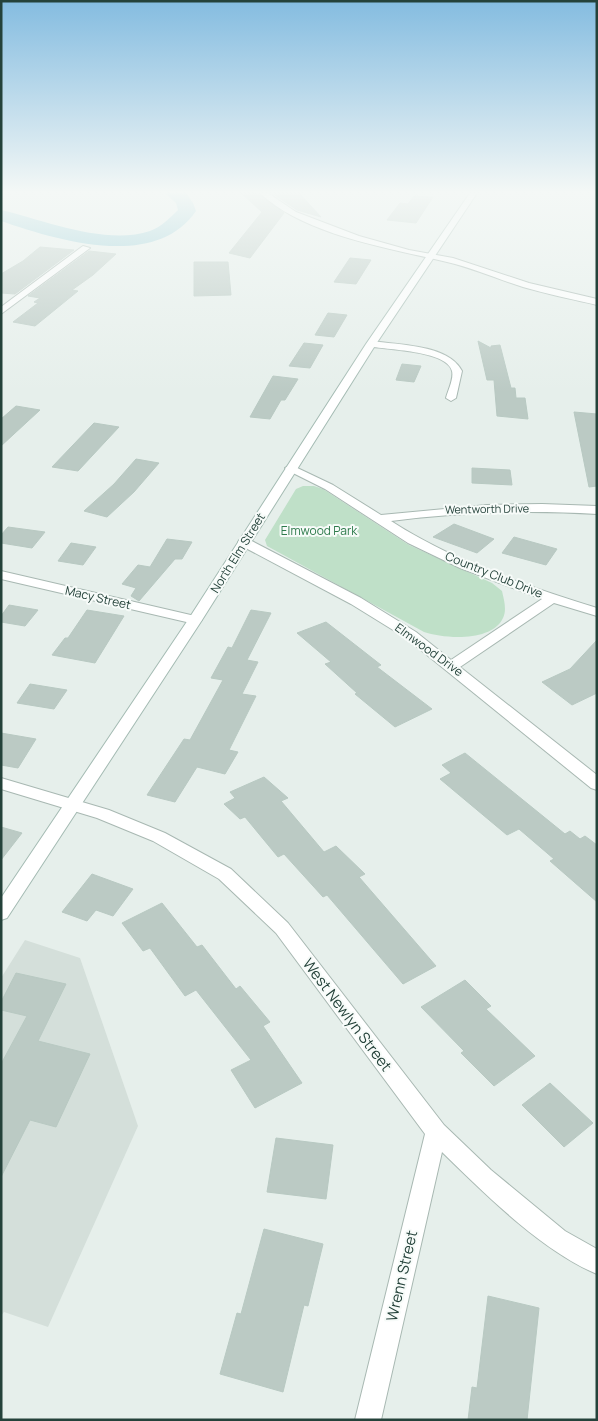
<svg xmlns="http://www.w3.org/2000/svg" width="598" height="1421" font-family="Manrope,sans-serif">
  <rect width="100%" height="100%" fill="#e6efeb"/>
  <!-- built -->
  <path fill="#d4dfda" d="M 25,940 L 80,958 L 138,1126 L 48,1327 L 4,1312 L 1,1316 L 1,978 Z"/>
  <!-- green -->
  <path fill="#bfe0c8" d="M 303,486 L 314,486 L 323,489 L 409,545 L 492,583 L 502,591 C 504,600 507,610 503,618 C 492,642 445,639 424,632 L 267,546 L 265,540 L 296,489 Z"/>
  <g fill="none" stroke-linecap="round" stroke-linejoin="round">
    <!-- river -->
    <path fill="#8ec9d4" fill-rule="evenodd" d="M 165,193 L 186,193 L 193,203 L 196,211 C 155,271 57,240 1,221 L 1,210 C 44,220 106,246 150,231 C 161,227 170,218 178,210 L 176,203 Z"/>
  </g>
  <!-- building -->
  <path fill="#bbcac4" stroke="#b8c9c2" d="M 241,193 L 258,193 L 284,213 L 250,258 L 229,253 L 262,212 Z
    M 272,193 L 299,193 L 321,217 L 297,210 Z
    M 414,196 L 433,197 L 416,223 L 387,220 L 400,203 L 408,204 Z
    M 40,247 L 74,250 L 15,294 L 1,293 L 1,274 L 23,261 Z
    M 89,251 L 116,254 L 93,275 L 72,290 L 78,291 L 35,326 L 13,322 L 38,303 L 34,302 L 40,298 L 28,296 Z
    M 350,258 L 371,260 L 356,284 L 334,282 Z
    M 194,262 L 228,262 L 231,295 L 194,296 Z
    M 328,313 L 347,315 L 334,337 L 315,335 Z
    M 478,341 L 491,348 L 491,346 L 500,345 L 511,388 L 515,388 L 516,398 L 525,398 L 528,419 L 497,416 L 494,380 L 487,380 Z
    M 304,343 L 323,345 L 310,368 L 289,366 Z
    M 402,364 L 421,366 L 414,382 L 396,380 Z
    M 273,376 L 298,379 L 285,400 L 281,400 L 270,419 L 250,417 Z
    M 16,406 L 40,410 L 1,446 L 1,419 Z
    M 574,412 L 597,414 L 597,486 L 589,487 Z
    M 94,423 L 119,427 L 78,471 L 52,467 Z
    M 136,459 L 159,463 L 134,492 L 107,517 L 84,511 L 114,484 Z
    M 472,468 L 510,470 L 512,485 L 472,483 Z
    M 454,524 L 494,539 L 477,553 L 433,537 Z
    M 8,527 L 45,532 L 32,548 L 1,543 L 1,535 Z
    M 514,537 L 557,549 L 546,565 L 502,553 Z
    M 167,539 L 192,542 L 182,559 L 175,559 L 139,601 L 131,596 L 136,588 L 122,584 L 138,565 L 150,567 Z
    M 71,543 L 96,547 L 83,565 L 58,561 Z
    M 9,605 L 38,610 L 25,626 L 1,622 L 1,616 Z
    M 87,610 L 124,616 L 95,663 L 52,655 L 65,638 L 68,638 Z
    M 251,610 L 271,613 L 247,660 L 258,662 L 242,694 L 256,696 L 229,750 L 238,752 L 225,774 L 197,767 L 175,802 L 147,795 L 184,739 L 190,740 L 223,680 L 211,678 L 228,647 L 232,648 Z
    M 326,622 L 381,665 L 377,667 L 432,709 L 395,727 L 355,694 L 357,693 L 325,664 L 331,662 L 297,633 Z
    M 597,640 L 597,693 L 572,705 L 542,682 L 570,669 Z
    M 30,684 L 67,690 L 54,709 L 17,703 Z
    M 1,733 L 36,739 L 18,768 L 1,765 Z
    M 465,753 L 565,834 L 570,831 L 580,839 L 585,836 L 597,845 L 597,902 L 550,861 L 554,859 L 519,829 L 507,835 L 440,779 L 451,773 L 442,765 Z
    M 264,777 L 288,798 L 281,801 L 324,852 L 336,846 L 365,874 L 359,877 L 436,966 L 403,984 L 327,895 L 323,897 L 284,854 L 278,857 L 245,817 L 240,819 L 224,804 L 235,798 L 230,792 Z
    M 1,827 L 22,833 L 1,860 Z
    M 92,874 L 133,889 L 113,916 L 96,910 L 87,921 L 62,912 Z
    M 162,903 L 197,947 L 202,945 L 236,989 L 240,986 L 270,1022 L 263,1026 L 302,1083 L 255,1108 L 231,1070 L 251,1060 L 196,990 L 185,996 L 150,948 L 143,951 L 122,923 Z
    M 16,973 L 66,984 L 38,1041 L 90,1054 L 56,1127 L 30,1120 L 1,1177 L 1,1064 L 27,1016 L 1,1010 L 1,1002 Z
    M 465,980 L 491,1006 L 486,1009 L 535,1056 L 494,1086 L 461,1053 L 464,1051 L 421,1007 Z
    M 550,1083 L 593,1123 L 564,1147 L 522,1105 Z
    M 276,1138 L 333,1145 L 326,1199 L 267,1192 Z
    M 264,1229 L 323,1244 L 308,1306 L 304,1305 L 283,1392 L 220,1374 L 237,1313 L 241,1314 Z
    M 488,1296 L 539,1308 L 527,1420 L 468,1420 L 472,1387 L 477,1388 Z"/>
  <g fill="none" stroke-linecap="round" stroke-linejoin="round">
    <!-- minor casing -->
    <g stroke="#a8b8b2" stroke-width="2">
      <path id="minor" d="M 260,193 L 268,193 L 296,212 L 359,236 L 409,250 L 453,258 L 529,283 L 597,299 L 597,305 C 572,299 547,294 523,287 C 497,279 473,268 447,262 C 389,248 304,235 260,193 Z
        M 83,246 L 90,248 L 1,314 L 1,307 Z
        M 371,341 C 398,345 448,344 462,371 L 456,398 L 451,401 L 446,398 C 448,390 454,379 452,371 C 447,350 385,350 368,346 L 368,342 Z
        M 291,465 L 333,485 L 381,515 L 487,505 L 542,504 L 597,506 L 597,514 C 528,510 459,512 391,521 C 453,561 526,586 597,608 L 597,616 L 554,603 L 460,667 L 597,775 L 597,790 L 591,788 L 406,638 L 351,604 L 240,545 L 238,542 L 240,539 L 248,539 L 361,598 L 416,632 L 451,660 L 542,599 L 460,568 L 408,543 L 325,489 L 287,470 L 285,468 Z
        M 1,571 L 195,616 L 202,620 L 195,624 L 1,579 Z
        M 1,778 L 109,810 L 165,833 L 231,869 L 288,923 L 444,1125 L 491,1170 L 565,1231 L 597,1249 L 597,1274 C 542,1251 485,1194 442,1152 L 381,1420 L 355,1420 L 425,1134 L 276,933 L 219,879 L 153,841 L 97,818 L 1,789 Z"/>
    </g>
    <!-- secondary casing -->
    <g stroke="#a4bbb3" stroke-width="2">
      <path id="secondary" d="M 470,193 L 477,193 L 376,344 L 202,620 L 7,918 L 1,920 L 1,898 L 188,620 L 366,344 Z"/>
    </g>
    <!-- minor -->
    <use href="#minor" fill="#fff" fill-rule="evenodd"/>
    <!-- secondary -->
    <use href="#secondary" fill="#fff" fill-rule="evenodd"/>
  </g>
  <!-- sky -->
  <linearGradient id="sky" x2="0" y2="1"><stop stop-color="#84bce0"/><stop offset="0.49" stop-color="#f4f8f6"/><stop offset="1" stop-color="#f4f8f6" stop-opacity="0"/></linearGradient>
  <rect width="598" height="392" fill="url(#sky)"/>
  <g text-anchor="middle" stroke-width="4" stroke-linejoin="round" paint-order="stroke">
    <!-- far-street labels -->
    <g font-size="11" fill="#24423a" stroke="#f7fbf9">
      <text transform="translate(487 509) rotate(-1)" y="4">Wentworth Drive</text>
    </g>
    <!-- park labels -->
    <g font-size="12" fill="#2d7a4b" stroke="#f7fbf9">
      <text x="319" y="535">Elmwood Park</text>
    </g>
    <!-- street labels -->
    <g font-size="12" fill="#24423a" stroke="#f7fbf9">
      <text transform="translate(238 553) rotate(-58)" y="4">North Elm Street</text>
      <text transform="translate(494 575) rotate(22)" y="4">Country Club Drive</text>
      <text transform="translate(98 598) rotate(13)" y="4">Macy Street</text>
      <text transform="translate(429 650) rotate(36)" y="4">Elmwood Drive</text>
    </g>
    <!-- near-street labels -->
    <g font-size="15" fill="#24423a" stroke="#f7fbf9">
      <text transform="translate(347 1015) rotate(53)" y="5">West Newlyn Street</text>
      <text transform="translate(402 1276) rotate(-77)" y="5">Wrenn Street</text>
    </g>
  </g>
  <!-- border -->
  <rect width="598" height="1421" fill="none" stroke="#24423a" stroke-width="5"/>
</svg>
